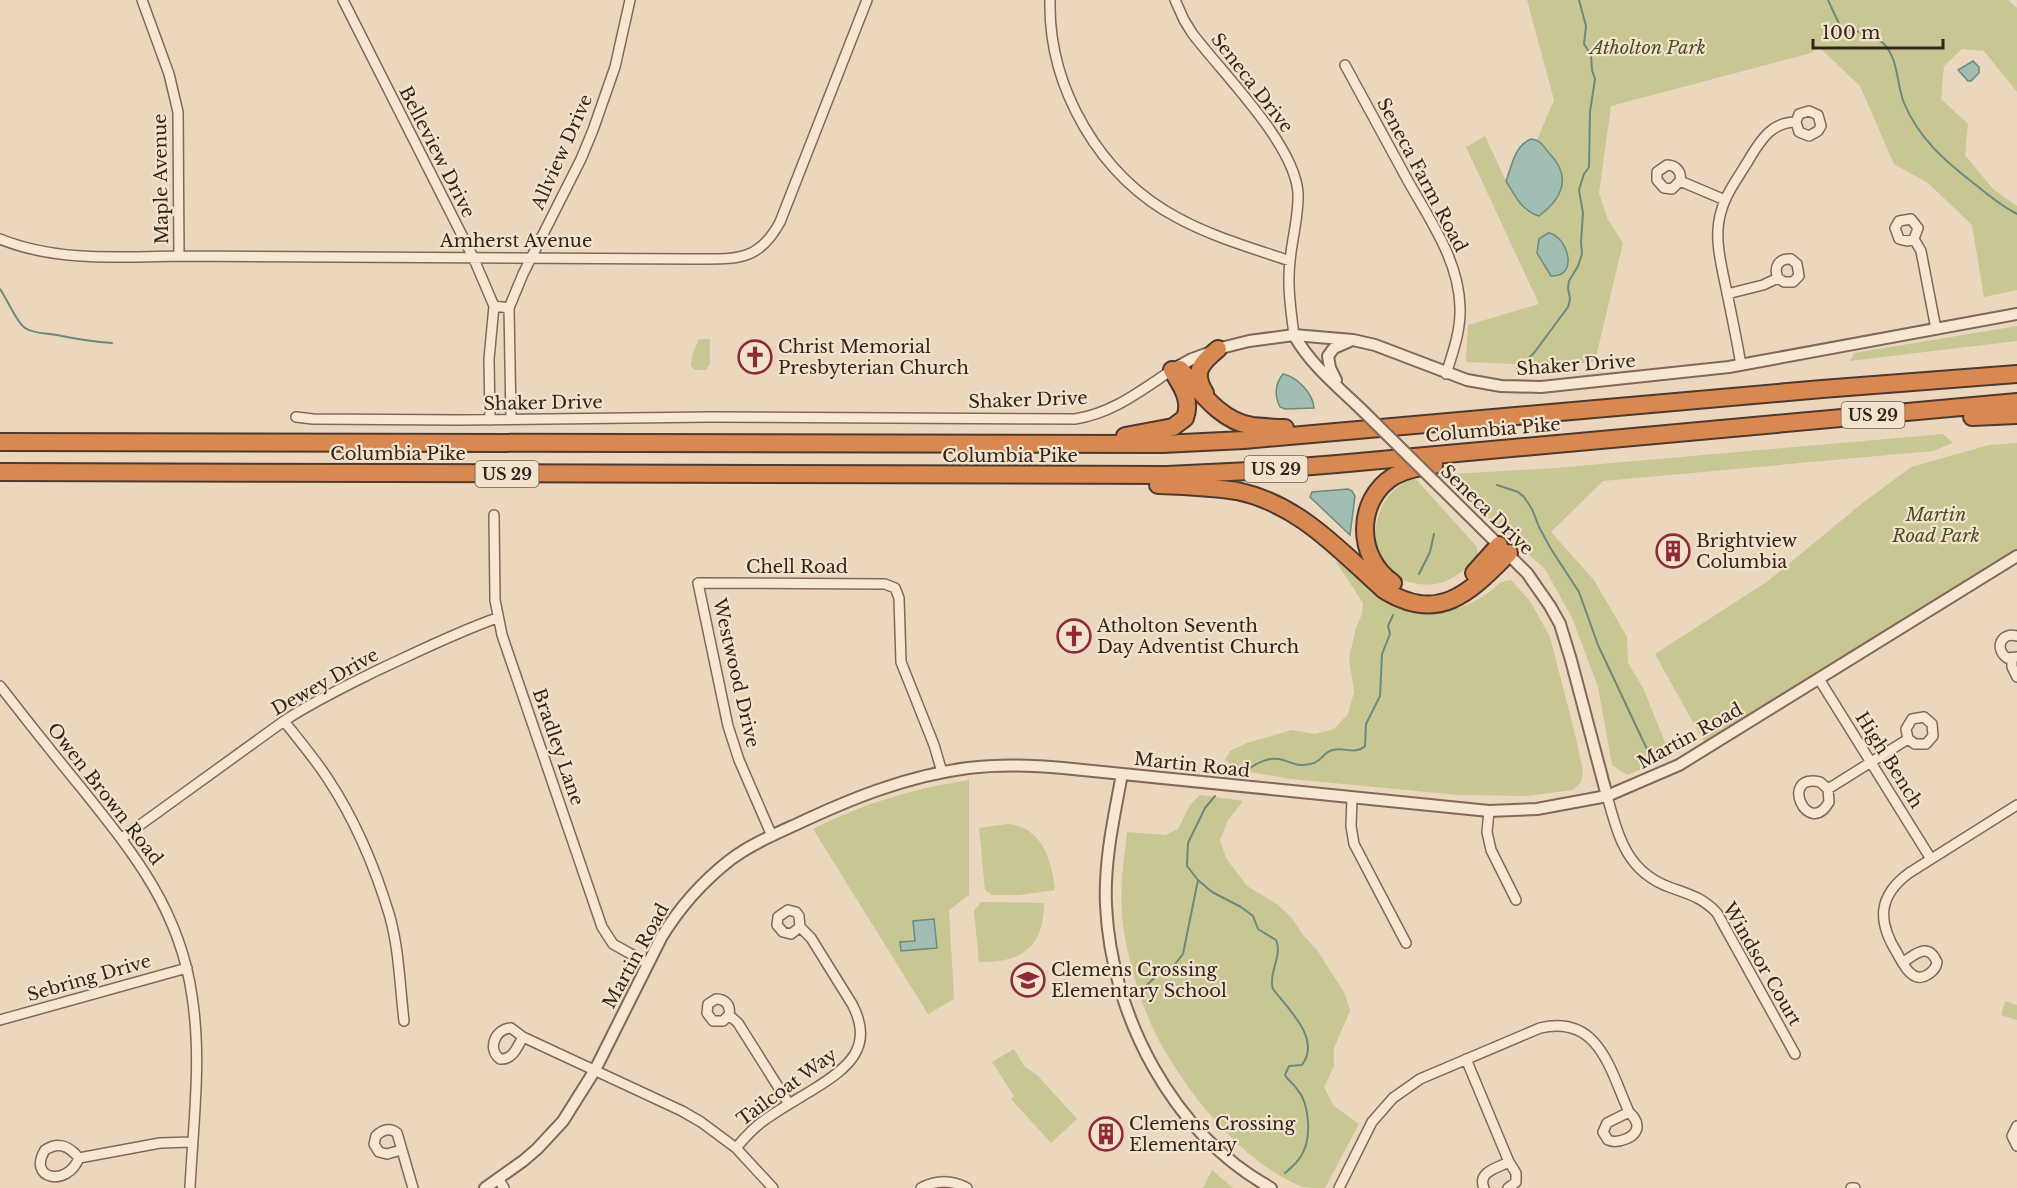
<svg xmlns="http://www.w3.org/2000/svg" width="2017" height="1188" font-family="'Libre Baskerville',serif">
  <rect width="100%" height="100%" fill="#ebd7be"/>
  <!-- green -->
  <path fill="#c8c693" d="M 1527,0 L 2008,0 L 2017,8 L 2017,92 L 1984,51 L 1962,49 L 1944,66 L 1941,99 L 1968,124 L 1965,155 L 1994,190 L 2017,206 L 2017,290 L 1984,297 L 1972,225 L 1928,183 L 1894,164 L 1860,86 L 1819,47 L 1811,53 L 1611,106 L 1599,193 L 1608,220 L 1623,243 L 1595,361 L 1565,366 L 1466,362 L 1468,325 L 1539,304 L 1466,147 L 1485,136 L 1506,181 L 1522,206 L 1526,211 L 1540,216 C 1566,196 1569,175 1547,150 C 1543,146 1542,143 1537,140 L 1554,100 Z
    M 2017,326 L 2017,341 L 1850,361 L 1854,353 Z
    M 699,339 L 710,339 L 710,364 L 706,370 L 695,370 L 691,366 L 692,356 Z
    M 1943,434 L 1953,443 L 1933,451 L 1603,481 L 1551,532 L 1594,580 L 1627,637 L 1628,663 L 1643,688 L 1671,757 L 1627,775 L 1612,765 L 1598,687 L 1572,618 L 1545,569 L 1449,484 L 1452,474 L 1556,468 Z
    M 2017,443 L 2017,549 L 1704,742 L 1655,654 L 1768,581 L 1860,505 L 1911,467 L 1989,445 Z
    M 1415,478 L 1477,547 L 1478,556 C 1470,564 1461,574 1450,579 C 1440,585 1425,586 1414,583 C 1409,582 1401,580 1397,577 C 1365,556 1371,507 1399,486 C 1404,481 1408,479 1415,478 Z
    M 1336,562 C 1341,563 1346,564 1350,567 C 1366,578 1376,598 1395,607 C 1423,620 1463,611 1488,593 C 1497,586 1499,581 1511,580 L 1530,601 L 1550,637 L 1575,734 L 1583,771 L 1581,782 L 1573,790 L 1527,796 L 1458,795 L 1291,779 L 1237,770 L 1225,760 L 1230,751 L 1247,743 L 1292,730 L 1315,734 L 1334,729 L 1348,714 L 1354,692 L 1349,658 L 1356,628 L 1362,614 L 1363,603 Z
    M 969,780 L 969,895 L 949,910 L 954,999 L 928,1014 L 813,829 C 862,804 914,788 969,780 Z
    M 1200,795 L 1243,801 L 1228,820 L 1220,840 L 1226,858 L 1247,886 L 1277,904 L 1292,918 L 1303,935 L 1317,950 L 1345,994 L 1350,1011 L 1334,1048 L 1334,1066 L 1324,1087 L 1334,1106 L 1359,1124 L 1325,1188 C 1318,1188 1309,1188 1303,1187 C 1244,1164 1191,1098 1161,1044 C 1143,1014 1124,949 1122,914 C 1120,887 1124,859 1127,832 L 1165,835 L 1178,829 L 1190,805 Z
    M 1008,824 C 1042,827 1052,861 1055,890 L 1019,895 L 992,895 L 985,890 L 979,828 Z
    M 981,902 L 1044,903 C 1044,947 1022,963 979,962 L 974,911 Z
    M 2005,1001 L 2017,1005 L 2017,1020 L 2001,1015 Z
    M 1014,1049 L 1024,1066 L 1037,1075 L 1077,1119 L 1051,1143 L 1011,1099 L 1014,1096 L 992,1062 Z
    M 1212,1170 L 1233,1188 L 1203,1188 Z"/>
  <!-- water -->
  <path fill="#a1bdb1" stroke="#6a8a7d" stroke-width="1.5" d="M 1973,61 L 1979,67 L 1979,73 L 1971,81 L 1968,81 L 1958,70 Z
    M 1531,139 C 1541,140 1543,146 1549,153 C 1572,176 1563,198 1539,216 C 1521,210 1516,197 1506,181 C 1512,166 1514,146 1531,139 Z
    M 1548,233 C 1566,234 1581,277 1551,276 L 1537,253 L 1539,239 Z
    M 1283,374 C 1297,377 1313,393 1314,408 L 1285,409 L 1280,407 C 1274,395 1275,384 1283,374 Z
    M 1348,489 L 1352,491 L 1355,496 L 1350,535 L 1310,497 L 1312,492 Z
    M 934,919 L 937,948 L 901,951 L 900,942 L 915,941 L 913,921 Z"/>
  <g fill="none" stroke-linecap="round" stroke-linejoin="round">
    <!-- stream -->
    <path stroke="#6a8a7d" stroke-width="2" d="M 1828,0 L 1841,28 C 1856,32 1871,32 1883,43 C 1899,59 1896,83 1904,103 C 1919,139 1946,162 1976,185 C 1989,196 2002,206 2017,214
      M 0,289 C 7,299 17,323 25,328 C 34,334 47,333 57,335 C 76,339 93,342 112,343
      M 1517,369 L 1534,353 L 1568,307 L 1570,299 L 1568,288 L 1569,281 L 1578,266 L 1582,254 L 1581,242 L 1583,213 L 1579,190 L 1584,174 L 1589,167 L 1590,112 L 1595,79 L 1592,70 L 1591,55 L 1584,44 L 1586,26 L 1579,0
      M 1497,485 L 1518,492 L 1524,497 L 1532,509 L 1539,527 L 1551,549 L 1579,592 L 1598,645 L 1653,762
      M 1419,574 L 1430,552 L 1434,534
      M 1243,773 C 1254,765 1268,755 1283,760 C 1293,763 1298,767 1310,764 C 1323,762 1322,752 1333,750 C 1344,747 1356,755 1365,746 L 1366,724 L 1380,696 L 1382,654 L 1390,634 L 1388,626 L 1393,615
      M 1215,796 L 1205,808 L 1188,843 L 1187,866 L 1198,880 L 1212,892 L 1241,907 L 1253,916 L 1258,929 L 1276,940 C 1283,955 1268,973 1273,989 C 1287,1008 1322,1039 1302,1065 L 1289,1066 L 1285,1075 C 1288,1081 1293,1083 1297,1089 C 1310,1104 1312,1139 1301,1156 C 1297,1163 1291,1168 1285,1173
      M 1145,987 L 1159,973 L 1172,968 L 1183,954 L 1198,880"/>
    <!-- minor casing -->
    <g stroke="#826858" stroke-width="12">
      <path id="minor" d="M 142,0 L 169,74 L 178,112 L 179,256
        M 343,0 L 473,257 L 494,306 L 509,308
        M 1050,0 C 1048,88 1100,177 1178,218 C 1213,237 1252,248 1290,261
        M 1175,0 L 1184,20 L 1192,33 C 1222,73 1295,144 1298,193 C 1299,216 1292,238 1290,261 C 1287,286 1291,311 1294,335
        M 1345,65 C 1366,104 1387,143 1408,181 C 1430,220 1459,261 1460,307 C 1461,330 1453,352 1446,374
        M 1680,181 L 1672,189 L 1664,188 L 1657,180 L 1657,172 L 1667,165 C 1676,165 1682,172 1680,181 L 1725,200
        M 0,239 C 56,262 120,257 179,256 L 689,259 C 732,258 757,265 780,222 L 867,0
        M 1914,239 L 1907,241 L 1899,239 L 1895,228 L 1899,221 L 1911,219 L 1918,228 L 1914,239 L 1921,251 L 1936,329
        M 1727,294 L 1763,285 L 1778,278 L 1784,282 L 1793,282 L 1799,276 L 1797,264 L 1791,259 C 1779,258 1773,267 1778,278
        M 1741,365 C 1737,341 1732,317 1727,293 C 1722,267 1713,238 1721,212 C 1726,192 1741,174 1751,156 C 1762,138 1773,122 1796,122 L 1799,132 L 1809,136 L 1818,131 L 1821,126 L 1818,115 L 1809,111 L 1799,114 L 1796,122
        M 296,417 L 313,419 L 460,420 L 710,417 L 1075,419 C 1113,413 1140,391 1172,370
        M 511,419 L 509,308 L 523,274 L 581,159 L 593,130 L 615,67 L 630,0
        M 490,420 L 489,359 L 494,306
        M 494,515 L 495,600 L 502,635 L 602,927 L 613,944 L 647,963
        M 2017,636 C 2001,632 1994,648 2007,658 L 2017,657
        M 2012,659 L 2012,667 L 2017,677
        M 1819,679 L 1931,859
        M 0,686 C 27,721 55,756 83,790 C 135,855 180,911 192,996 C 202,1059 193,1125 190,1188
        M 284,721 C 299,740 315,759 328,779 C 355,820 376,870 390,917 C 399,950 400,987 404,1021
        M 1828,789 L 1829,802 C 1808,839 1778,773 1820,782 L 1828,789 L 1908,739 L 1915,744 L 1926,744 L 1933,736 L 1932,724 L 1924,717 L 1912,719 L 1906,729 L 1908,739
        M 1607,796 C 1618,835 1626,871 1669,887 C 1688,894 1702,897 1717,913 L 1795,1054
        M 1352,798 L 1351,826 L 1354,844 L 1406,943
        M 1489,811 L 1487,832 L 1491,850 L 1516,900
        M 772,836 L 739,760 L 728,726 L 698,583 L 885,584 L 895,588 L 899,598 L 901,662 L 934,745 L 942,772
        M 122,838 L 284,721 C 314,701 346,686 378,670 C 417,652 457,632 497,618
        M 1903,962 C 1916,954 1928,942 1937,962 C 1936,971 1922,982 1913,975 C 1906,971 1901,960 1897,953 C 1877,921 1878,896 1909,873 L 2017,805
        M 729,1015 L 723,1021 L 713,1021 L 707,1013 L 708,1004 L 716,999 C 725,999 731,1005 729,1015 L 738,1023 L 789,1104
        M 0,1020 L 187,968
        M 523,1037 C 517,1047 513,1060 500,1059 C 487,1049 495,1029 511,1028 L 523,1037 L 682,1111 L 701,1122 L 736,1148 L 773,1188
        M 1466,1059 L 1509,1162 L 1516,1173 L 1516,1182 L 1508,1188
        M 2017,1126 L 2012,1136 L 2017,1146
        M 736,1148 C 745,1137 754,1127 766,1119 C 781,1108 798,1099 814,1089 C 848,1068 875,1047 852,1004 L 811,938 L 800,927 L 799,916 L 796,912 L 788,910 L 778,917 L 777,925 L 783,932 L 791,934 L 800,927
        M 401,1150 L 387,1154 L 379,1152 L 374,1144 L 376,1136 C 382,1130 390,1127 397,1133 L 413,1188
        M 79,1158 C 69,1146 59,1141 45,1150 C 27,1179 67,1188 79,1158 L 160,1143 L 192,1142
        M 499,1180 L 504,1188
        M 921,1188 C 936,1180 952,1180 967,1188
        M 1339,1188 L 1372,1122 L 1393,1098 L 1420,1079 L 1540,1028 C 1599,1014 1610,1070 1629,1112 C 1633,1116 1637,1120 1637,1126 C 1637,1138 1617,1144 1608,1140 L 1603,1132 L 1607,1123 L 1629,1112
        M 1484,1188 C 1477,1172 1497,1168 1509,1162
        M 1851,1188 L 1855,1188"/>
    </g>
    <!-- tertiary casing -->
    <g stroke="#826858" stroke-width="14">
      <path id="tertiary" d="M 1294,335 C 1310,364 1337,386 1361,409
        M 1172,370 L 1192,359 L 1225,347 L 1249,341 L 1294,335 L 1353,340 L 1375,345 L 1467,380 L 1501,386 L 1541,387 L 1729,367 L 2017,314
        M 1336,380 L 1330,368 L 1328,356 L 1334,348 L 1350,341
        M 1435,482 L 1527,573 L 1550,606 L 1560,624 L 1571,660 L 1607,796
        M 1122,774 C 1114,817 1104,861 1106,905 C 1111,1015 1172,1133 1271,1188
        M 485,1188 L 523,1161 L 537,1149 L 563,1121 L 595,1070 L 661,938 C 679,908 702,882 730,860 C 750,845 773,835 795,825 C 850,799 906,776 968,768 C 1000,764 1031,765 1063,768 L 1489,811 L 1537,809 L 1607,796 L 1679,765 L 2017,556"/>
    </g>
    <!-- motorway casing -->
    <g stroke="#50382c" stroke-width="20">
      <path id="motorway" d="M 1180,369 C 1200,391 1220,421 1252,426 C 1263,427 1274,428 1285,428
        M 1205,393 C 1192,372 1201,363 1218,349
        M 1972,417 L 2017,415
        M 1125,436 L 1173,427 L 1185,418 C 1192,399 1181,386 1172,370
        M 0,442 L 1162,444 L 1244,440 L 1822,389 L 2017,374
        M 0,472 L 1167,475 L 1250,471 L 1337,464 L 2017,402
        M 1158,485 C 1184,486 1211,487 1237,491 C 1299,504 1339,550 1384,590 C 1440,625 1471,591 1509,553
        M 1474,573 L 1499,545
        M 1393,583 C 1356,558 1355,500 1394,476 C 1407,469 1420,467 1434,465"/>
    </g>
    <!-- minor -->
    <use href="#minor" stroke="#f7e6d1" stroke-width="9"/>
    <!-- tertiary -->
    <use href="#tertiary" stroke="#f7e6d1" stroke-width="10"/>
    <!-- motorway -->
    <use href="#motorway" stroke="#d88951" stroke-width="16"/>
    <!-- tertiary-bridge casing -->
    <g stroke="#826858" stroke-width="14" stroke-linecap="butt">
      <path id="tertiary-bridge" d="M 1361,409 L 1435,482"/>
    </g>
    <!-- tertiary-bridge -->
    <use href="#tertiary-bridge" stroke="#f7e6d1" stroke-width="10"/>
  </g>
  <!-- icons -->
  <defs>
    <g id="church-ring" transform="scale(1.725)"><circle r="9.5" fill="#f3e3cd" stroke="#8e2b3a" stroke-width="1.5"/><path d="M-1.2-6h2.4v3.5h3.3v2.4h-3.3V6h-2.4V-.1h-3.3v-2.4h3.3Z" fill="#8e2b3a"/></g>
    <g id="building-ring" transform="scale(1.725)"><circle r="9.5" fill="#f3e3cd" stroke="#8e2b3a" stroke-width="1.5"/><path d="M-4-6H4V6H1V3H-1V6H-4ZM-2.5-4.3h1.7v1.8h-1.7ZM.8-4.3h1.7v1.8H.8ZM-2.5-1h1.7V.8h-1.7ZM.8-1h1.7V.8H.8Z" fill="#8e2b3a"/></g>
    <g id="school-ring" transform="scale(1.725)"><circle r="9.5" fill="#f3e3cd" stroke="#8e2b3a" stroke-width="1.5"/><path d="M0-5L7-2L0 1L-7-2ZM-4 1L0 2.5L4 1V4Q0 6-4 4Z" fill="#8e2b3a"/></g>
  </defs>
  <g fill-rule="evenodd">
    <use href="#church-ring" x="755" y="357"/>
    <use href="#building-ring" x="1673" y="551"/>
    <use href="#church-ring" x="1074" y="636"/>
    <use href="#school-ring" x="1028" y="980"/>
    <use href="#building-ring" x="1106" y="1134"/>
  </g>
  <g text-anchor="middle" stroke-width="4.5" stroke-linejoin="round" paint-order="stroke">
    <!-- shield labels -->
    <g fill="#f3e3cd" stroke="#6c5d51" stroke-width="1.5">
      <rect x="1841.5" y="402" width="63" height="26" rx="4.5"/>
      <rect x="1244.5" y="456" width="63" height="26" rx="4.5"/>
      <rect x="475.5" y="461" width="63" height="26" rx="4.5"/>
    </g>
    <g font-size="16" font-weight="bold" fill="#32241c">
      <text x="1873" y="421">US 29</text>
      <text x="1276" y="475">US 29</text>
      <text x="507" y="480">US 29</text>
    </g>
    <!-- park labels -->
    <g font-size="18" font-style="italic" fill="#494e23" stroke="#f3e3cd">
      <text x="1648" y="54">Atholton Park</text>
      <text x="1936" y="521">Martin<tspan x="1936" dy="21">Road Park</tspan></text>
    </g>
    <!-- street labels -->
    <g font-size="18" fill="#32241c" stroke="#f3e3cd">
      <text transform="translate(1252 83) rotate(52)" y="6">Seneca Drive</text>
      <text transform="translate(437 152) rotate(63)" y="6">Belleview Drive</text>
      <text transform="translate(562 152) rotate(-66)" y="6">Allview Drive</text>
      <text transform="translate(1422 175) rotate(62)" y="6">Seneca Farm Road</text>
      <text transform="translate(161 179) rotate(-91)" y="6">Maple Avenue</text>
      <text x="516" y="247">Amherst Avenue</text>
      <text transform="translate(1576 365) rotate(-4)" y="6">Shaker Drive</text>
      <text transform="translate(1028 400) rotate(-2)" y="6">Shaker Drive</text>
      <text transform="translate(543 403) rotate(-1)" y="6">Shaker Drive</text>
      <text transform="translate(1493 430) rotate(-5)" y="6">Columbia Pike</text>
      <text x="398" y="460">Columbia Pike</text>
      <text x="1010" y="462">Columbia Pike</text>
      <text transform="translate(1487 510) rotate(44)" y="6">Seneca Drive</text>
      <text x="797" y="573">Chell Road</text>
      <text transform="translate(736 673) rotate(77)" y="6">Westwood Drive</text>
      <text transform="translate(325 682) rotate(-29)" y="6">Dewey Drive</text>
      <text transform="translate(1690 736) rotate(-29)" y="6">Martin Road</text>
      <text transform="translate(558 747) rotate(71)" y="6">Bradley Lane</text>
      <text transform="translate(1889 760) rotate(58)" y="6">High Bench</text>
      <text transform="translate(1192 765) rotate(6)" y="6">Martin Road</text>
      <text transform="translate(105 794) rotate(52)" y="6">Owen Brown Road</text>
      <text transform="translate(636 956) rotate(-61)" y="6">Martin Road</text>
      <text transform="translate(1762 964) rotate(60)" y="6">Windsor Court</text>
      <text transform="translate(89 978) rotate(-16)" y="6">Sebring Drive</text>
      <text transform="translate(787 1087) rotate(-36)" y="6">Tailcoat Way</text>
    </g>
    <!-- poi labels -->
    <g font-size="18" fill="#32241c" stroke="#f3e3cd" text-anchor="start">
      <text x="778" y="353">Christ Memorial<tspan x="778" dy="21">Presbyterian Church</tspan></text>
      <text x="1696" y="547">Brightview<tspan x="1696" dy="21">Columbia</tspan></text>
      <text x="1097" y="632">Atholton Seventh<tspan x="1097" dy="21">Day Adventist Church</tspan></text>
      <text x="1051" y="976">Clemens Crossing<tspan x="1051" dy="21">Elementary School</tspan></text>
      <text x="1129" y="1130">Clemens Crossing<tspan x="1129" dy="21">Elementary</tspan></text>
    </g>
  </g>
  <!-- scale -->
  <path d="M1813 39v9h130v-9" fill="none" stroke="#32241c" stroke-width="3"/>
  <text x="1822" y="39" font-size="18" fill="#32241c" stroke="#f3e3cd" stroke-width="4.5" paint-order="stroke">100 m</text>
</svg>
